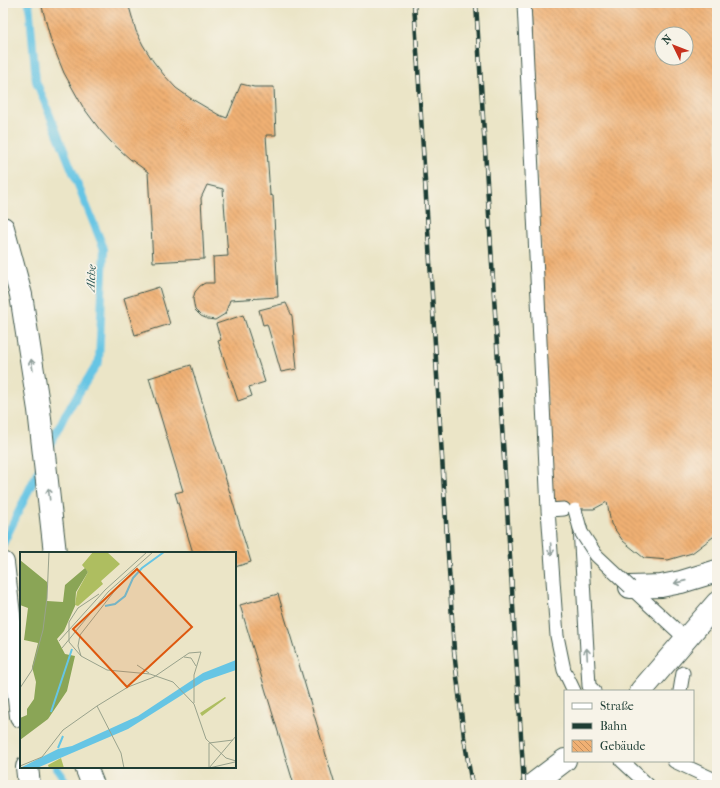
<svg xmlns="http://www.w3.org/2000/svg" width="720" height="788" font-family="'IM FELL French Canon',serif">
  <defs>
    <pattern id="building-back-hatch" width="6" height="6" patternUnits="userSpaceOnUse"><rect width="6" height="6" fill="#f0b073"/><path d="M-1 5l2 2M0 0l6 6M5-1l2 2" fill="none" stroke="#c2905f"/></pattern>
  </defs>
  <rect width="100%" height="100%" fill="#f7f3e8"/>
  <filter id="ink" filterUnits="userSpaceOnUse"><feTurbulence type="fractalNoise" baseFrequency=".025" numOctaves="2"/><feDisplacementMap in="SourceGraphic" scale="8" xChannelSelector="R" yChannelSelector="G"/><feConvolveMatrix kernelMatrix="1 2 1 2 8 2 1 2 1" color-interpolation-filters="sRGB"/></filter>
  <filter id="wash" filterUnits="userSpaceOnUse"><feTurbulence type="fractalNoise" baseFrequency=".012" numOctaves="4" result="noise"/><feDisplacementMap in="SourceGraphic" scale="16" xChannelSelector="R" yChannelSelector="G"/><feGaussianBlur stdDeviation="0.9" result="paint"/><feColorMatrix in="noise" values="0 0 0 0 0 0 0 0 0 0 0 0 0 0 0 0 0 1.4 0 .05"/><feComposite in="paint" operator="in"/></filter>
  <g filter="url(#wash)">
    <rect width="100%" height="100%" fill="#ebe5c7"/>
    <g fill="none" stroke-linecap="round" stroke-linejoin="round">
      <!-- stream -->
      <path stroke="#66c5e4" stroke-width="8" d="M 29,3 L 36,81 L 104,249 L 99,361 L 65,415 L 49,447
        M 3,544 L 40,467
        M 3,684 L 12,699
        M 56,767 L 68,785"/>
    </g>
    <g id="blocks">
      <!-- building -->
      <path fill="url(#building-back-hatch)" fill-rule="evenodd" d="M 41,3 L 128,3 L 136,31 L 143,45 L 153,61 L 164,75 L 176,88 L 190,98 L 219,115 L 227,118 L 241,84 L 254,87 L 274,87 L 276,135 L 266,135 L 270,195 L 273,196 L 278,297 L 230,300 L 225,314 L 215,320 L 208,319 L 201,316 L 195,310 L 193,299 L 195,292 L 200,286 L 205,283 L 214,283 L 213,257 L 228,256 L 223,189 L 207,185 L 201,198 L 204,259 L 153,262 L 148,172 L 130,159 L 111,142 L 100,130 L 83,107 L 64,73 L 51,41 Z
        M 531,3 L 717,3 L 717,534 L 692,553 L 668,560 L 644,558 L 623,541 L 611,524 L 607,502 L 594,509 L 579,509 L 552,512 L 542,293 ZM 662,34 L 686,34 L 686,58 L 662,58 Z
        M 159,287 L 170,324 L 135,335 L 124,298 Z
        M 286,303 L 292,316 L 297,369 L 281,372 L 267,324 L 263,325 L 259,310 Z
        M 243,315 L 265,382 L 249,387 L 252,396 L 238,401 L 218,341 L 221,340 L 216,324 Z
        M 191,365 L 251,562 L 235,567 L 235,553 L 193,553 L 175,493 L 183,491 L 149,378 Z
        M 278,594 L 335,785 L 294,785 L 240,605 Z"/>
    </g>
  </g>
  <g filter="url(#ink)">
    <use href="#blocks" fill-opacity="0" stroke="#3e564a" stroke-width="1"/>
    <g fill="none" stroke-linecap="round" stroke-linejoin="round">
      <!-- lane casing -->
      <g stroke="#3e564a" stroke-width="15">
        <path id="lane" d="M 524,3 L 548,510 L 557,636 L 564,670 L 574,691
          M 548,510 L 564,509
          M 580,527 L 589,686 L 594,691
          M 630,587 L 686,639
          M 680,691 L 683,673
          M 622,761 L 648,785
          M 674,761 L 717,781"/>
      </g>
      <!-- primary casing -->
      <g stroke="#3e564a" stroke-width="24">
        <path id="primary" d="M 630,587 L 661,586 L 681,582 L 717,571
          M 641,691 L 717,603
          M 532,785 L 565,760"/>
      </g>
      <!-- highway casing -->
      <g stroke="#3e564a" stroke-width="24">
        <path id="highway" d="M 3,228 L 21,295 L 39,410 L 55,553
          M 3,563 L 21,716
          M 27,767 L 29,785
          M 86,767 L 93,785"/>
      </g>
      <!-- lane -->
      <use href="#lane" stroke="#fff" stroke-width="13"/>
      <!-- primary -->
      <use href="#primary" stroke="#fff" stroke-width="22"/>
      <!-- highway -->
      <use href="#highway" stroke="#fff" stroke-width="22"/>
      <!-- rail casing -->
      <g stroke="#1f3d34" stroke-width="4.5">
        <path id="rail" d="M 414,3 L 454,651 L 464,737 L 472,785
          M 476,3 L 524,785"/>
      </g>
      <!-- rail -->
      <use href="#rail" stroke="#f7f3e8" stroke-width="3" stroke-dasharray="9" stroke-linecap="butt"/>
      <!-- lane-bridge casing -->
      <g stroke="#3e564a" stroke-width="15" stroke-linecap="butt">
        <path id="lane-bridge" d="M 575,510 L 581,532 L 596,555 L 630,587"/>
      </g>
      <!-- lane-bridge -->
      <use href="#lane-bridge" stroke="#fff" stroke-width="13"/>
    </g>
    <!-- one-way arrows -->
    <defs><path id="oneway-shaft" d="M-6 0H5M1.5-3L5.5 0L1.5 3" fill="none" stroke-width="1.6" stroke-linecap="round" stroke-linejoin="round"/></defs>
    <g stroke="#8f9e9a">
      <use href="#oneway-shaft" transform="translate(32 365) rotate(-99)"/>
      <use href="#oneway-shaft" transform="translate(49 494) rotate(-97)"/>
      <use href="#oneway-shaft" transform="translate(551 549) rotate(86)"/>
      <use href="#oneway-shaft" transform="translate(680 582) rotate(167)"/>
      <use href="#oneway-shaft" transform="translate(587 654) rotate(-93)"/>
    </g>
  </g>
  <g text-anchor="middle" stroke-width="3.5" stroke-linejoin="round" paint-order="stroke">
    <!-- water labels -->
    <g font-size="12" font-style="italic" fill="#2d5857" stroke="#f7f3e8">
      <text transform="translate(91 278) rotate(-87)" y="4">Alche</text>
    </g>
  </g>
  <!-- overview -->
  <g transform="translate(20 552)">
    <rect width="216" height="216" fill="#ebe5c7"/>
    <path d="M 73,0 L 87,0 L 100,12 L 81,29 L 83,32 L 58,54 L 55,53 L 57,40 L 68,20 L 62,13 ZM 205,145 L 206,146 L 182,164 L 180,161 Z" fill="#aebe60"/>
    <path d="M 0,8 L 27,30 L 27,49 L 43,50 L 45,33 L 65,16 L 68,20 L 56,40 L 55,54 L 44,79 L 37,87 L 45,102 L 55,104 L 47,139 L 28,167 L 0,188 L 0,166 L 7,163 L 7,157 L 14,147 L 16,130 L 12,115 L 18,91 L 4,88 L 8,56 L 0,53 Z" fill="#8aa556"/>
    <path d="M 41,206 L 44,216 L 29,216 L 28,213 Z" fill="#aebe60"/>
    <path d="M 216,108 L 216,118 L 184,129 L 108,177 L 17,216 L 0,216 L 38,197 L 52,194 L 118,164 L 183,121 Z" fill="#66c5e4"/>
    <path fill="none" stroke="#66c5e4" stroke-width="2" d="M 85,54 L 95,52 L 105,44 L 113,26 L 122,16 L 144,0M 31,160 L 52,97M 38,196 L 43,184"/>
    <path fill="none" stroke="#99a28c" stroke-width="1" d="M 39,89 L 85,38 L 127,0M 42,96 L 88,40 L 133,0M 61,104 L 87,118 L 130,122 L 153,130 L 174,152 L 186,187 L 206,206 L 216,209M 61,104 L 58,94 L 60,83 L 100,32M 61,104 L 49,90 L 49,70 L 58,56 L 79,42M 164,105 L 171,106 L 176,114M 117,113 L 129,121M 0,136 L 12,118 L 23,78 L 27,46 L 29,0M 77,154 L 108,135 L 134,125 L 169,101 L 181,100 L 174,123 L 174,151M 189,191 L 213,188M 0,214 L 22,205 L 43,178 L 77,154 L 101,201 L 104,216M 189,215 L 189,191M 189,216 L 216,184M 189,216 L 215,210"/>
    <path fill="#de580e" fill-opacity="0.15" stroke="#de580e" stroke-width="2" d="M 117,17 L 172,75 L 107,135 L 53,77 Z"/>
    <rect width="216" height="216" fill="none" stroke="#1f3d34" stroke-width="2"/>
  </g>
  <!-- margin -->
  <rect width="720" height="788" fill="none" stroke="#f7f3e8" stroke-width="16"/>
  <!-- legend -->
  <rect x="564" y="690" width="130" height="72" fill="#f7f3e8" stroke="#a1aaa0"/>
  <rect x="572" y="703" width="20" height="6" fill="#ffffff" stroke="#a1aaa0"/>
  <text x="600" y="710" font-size="12" fill="#1f3d34">Straße</text>
  <rect x="572" y="723" width="20" height="6" fill="#1f3d34" stroke="#a1aaa0"/>
  <text x="600" y="730" font-size="12" fill="#1f3d34">Bahn</text>
  <rect x="572" y="740" width="20" height="12" fill="url(#building-back-hatch)" stroke="#a1aaa0"/>
  <text x="600" y="750" font-size="12" fill="#1f3d34">Gebäude</text>
  <!-- north arrow -->
  <g transform="translate(674 46) rotate(313)"><circle r="19" fill="#f7f3e8" stroke="#a1aaa0"/>
  <path d="M0-3L7 15L0 10L-7 15Z" fill="#c8321e"/>
  <text y="-6" font-size="11" font-weight="bold" text-anchor="middle" fill="#1f3d34">N</text>
  </g>
</svg>
